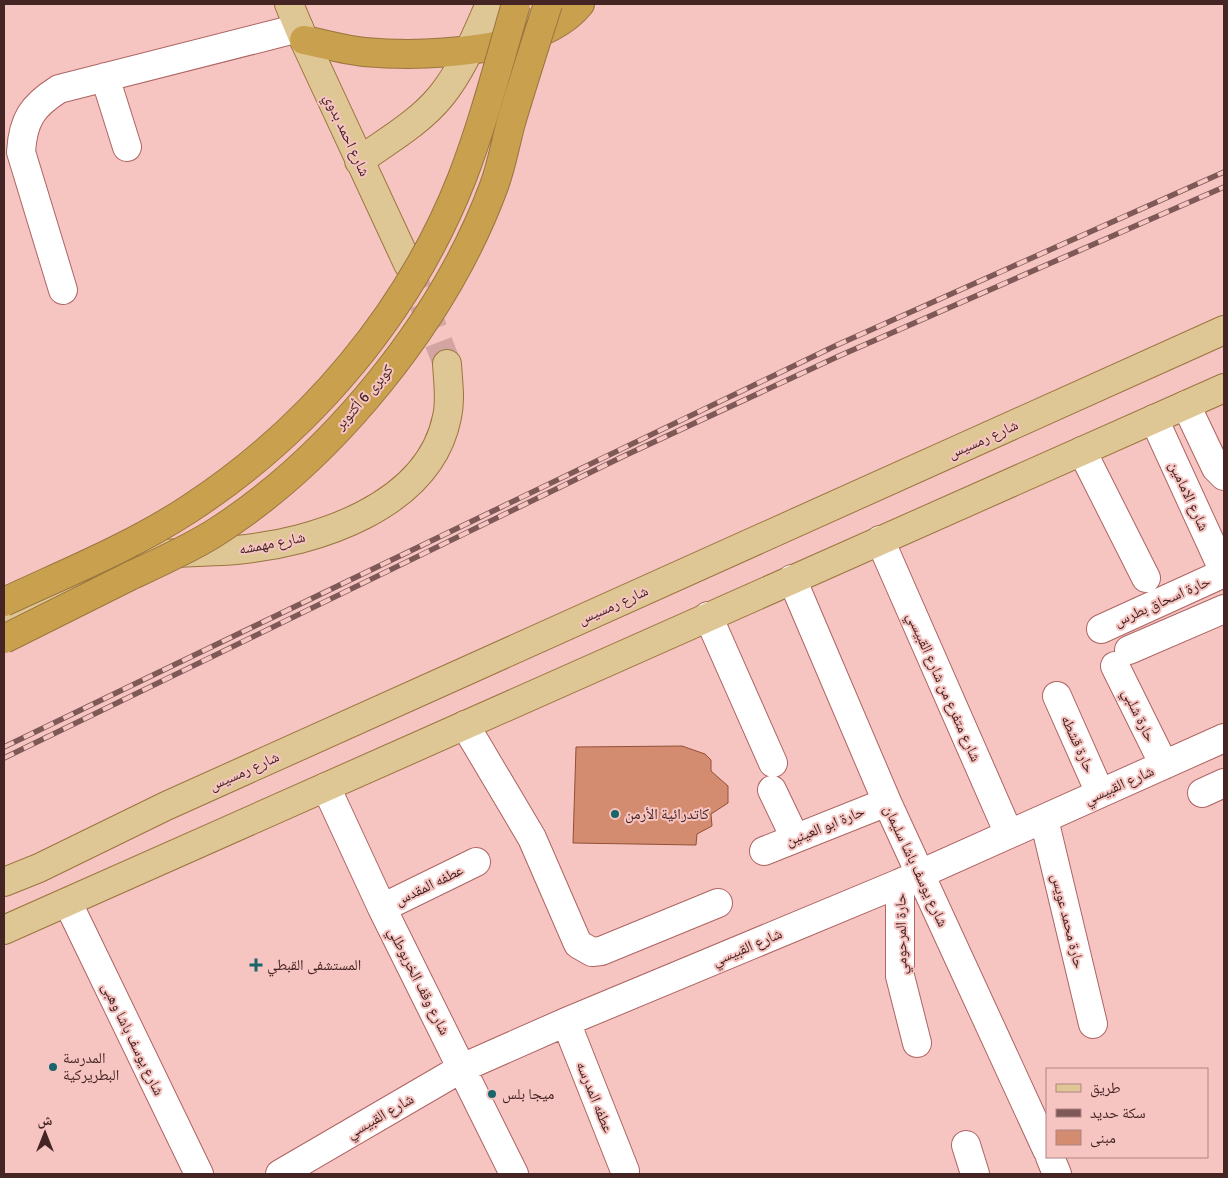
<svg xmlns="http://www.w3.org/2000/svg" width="1228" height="1178" font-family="Signika,'Noto Naskh Arabic',sans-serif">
  <rect width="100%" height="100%" fill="#f6c4c1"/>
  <!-- building -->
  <path fill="#d38c70" stroke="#925137" d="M 682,746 L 705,754 L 711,760 L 711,771 L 728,786 L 728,803 L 711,814 L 712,826 L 697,834 L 696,845 L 573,843 L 576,747 Z"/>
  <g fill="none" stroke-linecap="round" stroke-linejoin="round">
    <!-- major-tunnel -->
    <path stroke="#d2a4a2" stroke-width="28" stroke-dasharray="28 14" stroke-linecap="butt" d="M 408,264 L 447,364"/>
    <!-- minor casing -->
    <g stroke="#ae6462" stroke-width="30">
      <path id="minor" d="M 105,77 L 127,147
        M 63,290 L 21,152 C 23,120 32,106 59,89 L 299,28
        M 1186,405 L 1216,468 L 1224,476
        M 1154,419 L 1224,572
        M 1082,451 L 1146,578
        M 880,540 L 1009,834
        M 792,579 L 887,802 L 1047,1150
        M 708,616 L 773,763
        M 1101,629 L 1224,573
        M 1129,650 L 1224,609
        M 1115,666 L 1164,765
        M 1057,696 L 1100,793
        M 465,725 L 532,838 L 578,944 L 592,952 L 601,951 L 718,903
        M 326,787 L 382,908 L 514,1174
        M 772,790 L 795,838
        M 1202,793 L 1224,783
        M 1044,819 L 1093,1024
        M 764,851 L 887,802
        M 900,883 L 900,976 L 917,1043
        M 68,903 L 199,1174
        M 382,908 L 476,862
        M 566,1022 L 625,1171
        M 966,1145 L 975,1174
        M 1050,1157 L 1057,1174
        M 280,1174 L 462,1068 L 566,1022 L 900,883 L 1224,738"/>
    </g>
    <!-- major casing -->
    <g stroke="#9a753f" stroke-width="30">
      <path id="major" d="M 289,4 L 304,40 L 408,264
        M 359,161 C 387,141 419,123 441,96 C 463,69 476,35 490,4
        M 4,617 L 126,561 C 162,551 199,553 236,550 C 315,543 429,507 447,417 C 451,400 448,382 447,364
        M 4,882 L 39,868 L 166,806 L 1224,330
        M 4,930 L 1224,388"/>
    </g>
    <!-- highway casing -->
    <g stroke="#9a753f" stroke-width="30">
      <path id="highway" d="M 304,40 C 324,44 344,50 364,52 C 422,57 540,54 580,4"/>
    </g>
    <!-- minor -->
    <use href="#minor" stroke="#fff" stroke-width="28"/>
    <!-- major -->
    <use href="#major" stroke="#dfc695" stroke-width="28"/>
    <!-- highway -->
    <use href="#highway" stroke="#c9a04e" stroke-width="28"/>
    <!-- rail casing -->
    <g stroke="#7e5957" stroke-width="5.5">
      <path id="rail" d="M 4,747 L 837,345 L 1224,172
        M 4,758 L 626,455 L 839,356 L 1224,187"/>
    </g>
    <!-- rail -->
    <use href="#rail" stroke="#f6c4c1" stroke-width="4" stroke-dasharray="11" stroke-linecap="butt"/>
    <!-- highway-bridge casing -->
    <g stroke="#9a753f" stroke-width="30" stroke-linecap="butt">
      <path id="highway-bridge" d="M 4,602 C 66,573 131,547 189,509 C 310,430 409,313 462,178 C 484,121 499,62 516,4
        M 4,639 C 46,618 88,597 130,576 C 158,563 187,550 213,534 C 333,458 445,319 494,186 C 501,167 505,146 510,126 C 522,85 535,45 548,4"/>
    </g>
    <!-- highway-bridge -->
    <use href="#highway-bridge" stroke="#c9a04e" stroke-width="28"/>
  </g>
  <!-- markers -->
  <g fill="#18666c" stroke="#f6c4c1" stroke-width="2">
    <circle cx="615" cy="814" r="5"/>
    <path d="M253.5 957.5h5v5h5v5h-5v5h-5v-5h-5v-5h5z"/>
    <circle cx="53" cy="1067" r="5"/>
    <circle cx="492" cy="1094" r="5"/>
  </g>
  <g text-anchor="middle" stroke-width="4" stroke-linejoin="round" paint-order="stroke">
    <!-- street labels -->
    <g font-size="15" fill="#442524" stroke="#f6c4c1">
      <text transform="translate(347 135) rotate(65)" y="5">شارع احمد بدوي</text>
      <text transform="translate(364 397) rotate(-49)" y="5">كوبرى 6 أكتوبر</text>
      <text transform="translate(983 439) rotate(-24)" y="5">شارع رمسيس</text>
      <text transform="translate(1189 496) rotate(65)" y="5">شارع الامامين</text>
      <text transform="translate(272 543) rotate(-11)" y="5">شارع مهمشه</text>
      <text transform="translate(1162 601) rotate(-24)" y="5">حارة اسحاق بطرس</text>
      <text transform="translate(613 605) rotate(-24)" y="5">شارع رمسيس</text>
      <text transform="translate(944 687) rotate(66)" y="5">شارع متفرع من شارع القبيسي</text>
      <text transform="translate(1139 715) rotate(64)" y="5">حارة شلبي</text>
      <text transform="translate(1078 744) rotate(66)" y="5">حارة قشطه</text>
      <text transform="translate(244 771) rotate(-24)" y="5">شارع رمسيس</text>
      <text transform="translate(1119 785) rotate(-24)" y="5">شارع القبيسي</text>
      <text transform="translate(825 826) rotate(-22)" y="5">حارة ابو العينين</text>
      <text transform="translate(916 866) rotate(65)" y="5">شارع يوسف باشا سليمان</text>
      <text transform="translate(429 885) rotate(-26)" y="5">عطفه المقدس</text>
      <text transform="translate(1068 921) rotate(76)" y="5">حارة محمد عويس</text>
      <text transform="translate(901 934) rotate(-91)" y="5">حارة المرحومي</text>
      <text transform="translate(747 947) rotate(-23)" y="5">شارع القبيسي</text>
      <text transform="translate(419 981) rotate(63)" y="5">شارع وقف الخربوطلي</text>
      <text transform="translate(133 1039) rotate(64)" y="5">شارع يوسف باشا وهبى</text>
      <text transform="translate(595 1097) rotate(68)" y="5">عطفه المدرسه</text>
      <text transform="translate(380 1116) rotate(-30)" y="5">شارع القبيسي</text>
    </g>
    <!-- poi labels -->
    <g font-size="15" fill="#442524" stroke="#f6c4c1" text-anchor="start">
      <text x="625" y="819">كاتدرائية الأرمن</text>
      <text x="267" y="970">المستشفى القبطي</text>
      <text x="63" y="1063">المدرسة<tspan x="63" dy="17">البطريركية</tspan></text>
      <text x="502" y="1099">ميجا بلس</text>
    </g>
  </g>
  <!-- border -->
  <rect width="1228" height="1178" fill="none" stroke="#442524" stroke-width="10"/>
  <!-- legend -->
  <rect x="1046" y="1068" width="162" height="90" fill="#f6c4c1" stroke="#af8482"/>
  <rect x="1056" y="1084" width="25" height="8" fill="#dfc695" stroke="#af8482"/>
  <text x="1090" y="1093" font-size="15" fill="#442524">طريق</text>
  <rect x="1056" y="1109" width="25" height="8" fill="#7e5957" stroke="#af8482"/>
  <text x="1090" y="1118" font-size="15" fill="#442524">سكة حديد</text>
  <rect x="1056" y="1130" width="25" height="15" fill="#d38c70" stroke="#af8482"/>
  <text x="1090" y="1143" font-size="15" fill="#442524">مبنى</text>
  <!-- north arrow -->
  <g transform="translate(45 1133)" stroke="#f6c4c1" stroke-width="4" paint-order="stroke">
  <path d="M0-4L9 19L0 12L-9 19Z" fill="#442524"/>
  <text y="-8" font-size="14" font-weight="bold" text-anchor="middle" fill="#442524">ش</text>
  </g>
</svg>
